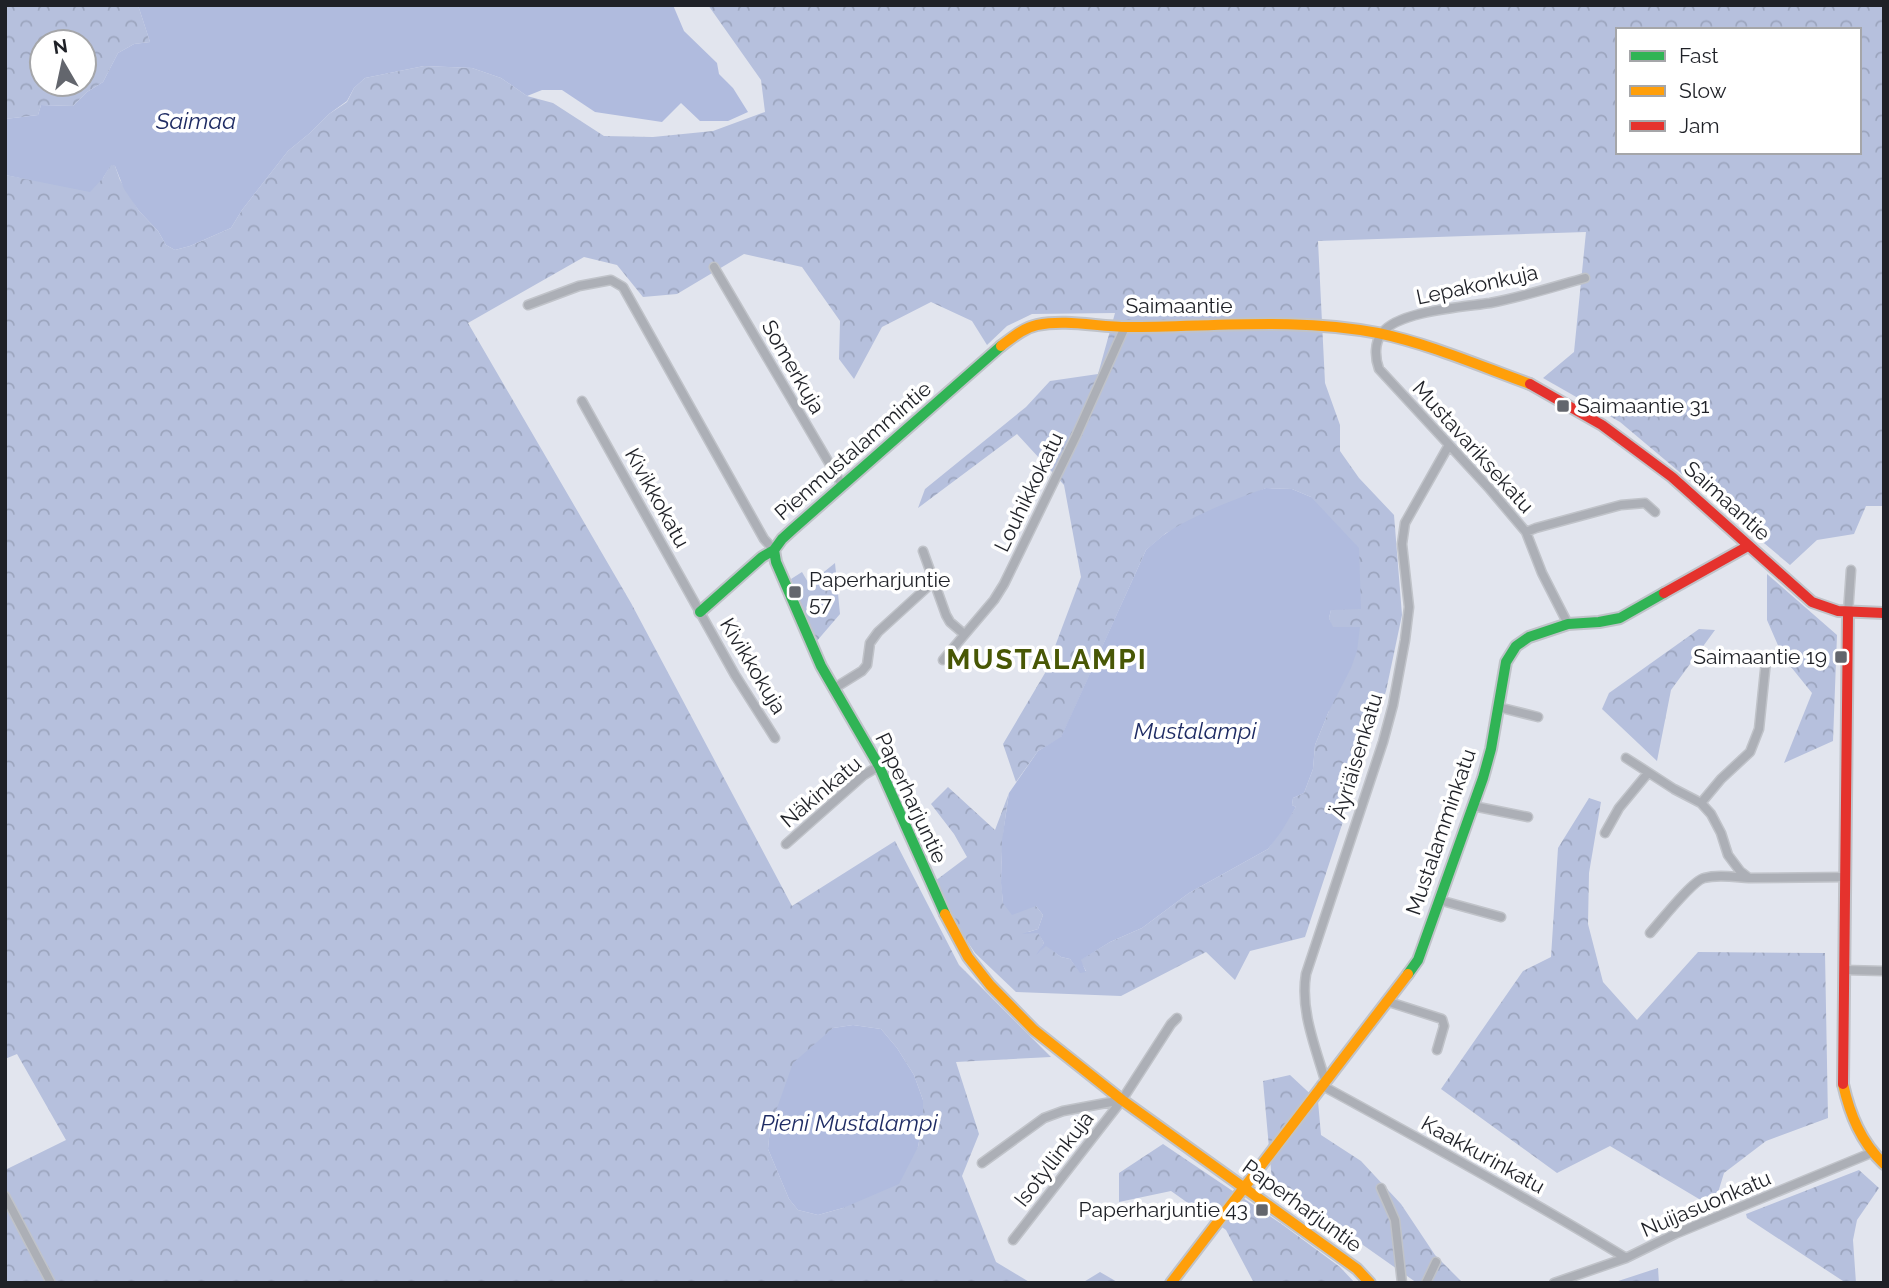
<svg xmlns="http://www.w3.org/2000/svg" width="1889" height="1288" font-family="Raleway,sans-serif">
  <defs>
    <pattern id="forest-crowns" width="20" height="18" patternUnits="userSpaceOnUse" patternTransform="scale(1.75)"><rect width="20" height="18" fill="#b6c0dd"/><path d="M2 6a3 3 0 1 1 6 0M12 15a3 3 0 1 1 6 0" fill="none" stroke="#9ca5be"/></pattern>
  </defs>
  <rect width="100%" height="100%" fill="#e2e5ee"/>
  <!-- forest -->
  <path fill="url(#forest-crowns)" fill-rule="evenodd" d="M 5,5 L 138,5 L 150,42 L 134,44 L 118,53 L 103,82 L 87,92 L 73,106 L 41,105 L 38,115 L 5,119 ZM 42,42 L 84,42 L 84,84 L 42,84 Z
    M 708,5 L 1884,5 L 1884,506 L 1866,506 L 1854,534 L 1817,540 L 1790,565 L 1620,422 L 1543,378 L 1574,352 L 1586,232 L 1318,241 L 1325,383 L 1340,425 L 1340,451 L 1359,478 L 1394,515 L 1402,615 L 1386,691 L 1305,937 L 1250,951 L 1235,980 L 1206,952 L 1121,996 L 1016,992 L 975,953 L 952,919 L 935,881 L 967,857 L 954,834 L 931,804 L 948,787 L 995,830 L 1009,793 C 1003,830 999,866 1003,903 L 1036,906 L 1043,915 L 1038,929 L 1028,932 L 1038,932 L 1044,943 L 1039,952 L 1046,945 L 1061,957 L 1070,959 L 1080,972 L 1086,971 L 1080,960 L 1110,942 L 1142,928 L 1189,893 L 1268,849 L 1296,807 L 1292,805 L 1293,798 L 1304,793 L 1313,769 L 1315,745 L 1329,711 L 1332,627 L 1329,618 L 1331,610 L 1311,497 L 1292,489 L 1266,488 L 1166,533 L 1146,550 L 1061,738 L 1038,751 L 1016,782 L 1003,744 L 1045,673 L 1081,577 L 1064,485 L 1017,434 L 918,508 L 925,489 L 1026,407 L 1050,381 L 1098,374 L 1115,313 L 1032,314 L 1007,326 L 987,345 L 972,321 L 931,302 L 882,327 L 854,379 L 839,359 L 840,321 L 802,267 L 744,254 L 677,294 L 643,297 L 617,265 L 584,257 L 468,323 L 631,603 L 792,906 L 895,841 L 959,965 L 1051,1057 L 956,1062 L 979,1134 L 962,1176 L 996,1262 L 1031,1283 L 5,1283 L 5,1170 L 66,1140 L 17,1054 L 5,1059 L 5,175 L 61,185 L 103,178 L 111,164 L 115,166 L 120,180 L 139,211 L 158,231 L 166,245 L 175,250 L 190,246 L 231,228 L 242,210 L 288,151 L 310,133 L 329,114 L 347,102 L 354,88 L 365,78 L 424,66 L 472,68 L 501,78 L 527,96 L 553,103 L 604,136 L 653,137 L 713,131 L 765,112 L 761,80 ZM 1618,30 L 1859,30 L 1859,152 L 1618,152 ZM 853,1025 L 881,1029 L 897,1048 L 914,1075 L 923,1100 L 923,1119 L 918,1147 L 843,1208 L 818,1215 L 798,1210 L 789,1199 L 768,1149 L 770,1128 L 778,1109 L 833,1028 Z
    M 835,563 L 840,614 L 816,642 L 791,579 L 802,572 L 809,584 Z
    M 1767,574 L 1837,635 L 1833,741 L 1784,763 L 1812,693 L 1783,657 L 1767,620 Z
    M 1699,629 L 1715,630 L 1671,690 L 1657,761 L 1602,709 L 1609,693 Z
    M 1589,798 L 1601,802 L 1589,873 L 1588,924 L 1603,982 L 1637,1020 L 1698,952 L 1825,953 L 1828,1118 L 1766,1141 L 1724,1173 L 1716,1199 L 1699,1199 L 1610,1146 L 1557,1173 L 1441,1089 L 1523,971 L 1551,957 L 1558,848 Z
    M 1290,1075 L 1318,1101 L 1321,1135 L 1361,1161 L 1401,1204 L 1435,1255 L 1463,1283 L 1417,1283 L 1272,1181 L 1263,1081 Z
    M 1163,1144 L 1283,1225 L 1340,1267 L 1355,1283 L 1254,1283 L 1226,1230 L 1171,1191 L 1119,1202 L 1119,1173 Z
    M 1859,1170 L 1879,1188 L 1857,1220 L 1853,1240 L 1856,1283 L 1846,1283 L 1747,1218 L 1746,1214 Z
    M 1658,1268 L 1659,1283 L 1612,1283 Z
    M 1100,1272 L 1119,1283 L 1082,1283 Z"/>
  <!-- water -->
  <path fill="#b0bbde" d="M 138,5 L 673,5 L 684,31 L 717,63 L 719,74 L 733,88 L 748,112 L 728,121 L 700,121 L 681,103 L 662,122 L 595,112 L 562,90 L 542,90 L 527,96 L 501,78 L 472,68 L 424,66 L 365,78 L 354,88 L 347,101 L 329,114 L 310,133 L 288,151 L 242,210 L 231,228 L 190,246 L 175,250 L 166,245 L 158,231 L 139,211 L 124,189 L 115,166 L 111,165 L 103,178 L 90,192 L 5,175 L 5,119 L 38,115 L 41,105 L 73,106 L 87,92 L 103,82 L 118,53 L 134,44 L 150,42 Z
    M 1266,488 L 1292,489 L 1311,497 L 1359,548 L 1361,609 L 1331,610 L 1329,618 L 1333,627 L 1360,627 L 1357,651 L 1351,668 L 1329,711 L 1315,745 L 1313,769 L 1304,793 L 1293,798 L 1292,805 L 1296,807 L 1281,832 L 1268,849 L 1189,893 L 1142,928 L 1110,942 L 1081,960 L 1086,972 L 1080,973 L 1070,959 L 1061,957 L 1046,946 L 1036,955 L 1044,943 L 1038,933 L 1022,934 L 1038,929 L 1043,915 L 1036,906 L 1012,915 L 1003,903 L 1001,883 L 1002,840 L 1009,793 L 1038,751 L 1061,737 L 1146,550 C 1153,544 1160,537 1168,532 C 1198,513 1233,500 1266,488 Z
    M 853,1025 L 881,1029 L 897,1048 L 914,1075 L 923,1100 L 923,1119 L 918,1147 L 899,1184 L 843,1208 L 818,1215 L 798,1210 L 789,1199 L 768,1149 L 770,1128 L 793,1063 L 833,1028 Z"/>
  <g fill="none" stroke-linecap="round" stroke-linejoin="round">
    <!-- street casing -->
    <g stroke="#c0c3c9" stroke-width="11">
      <path id="street" d="M 714,267 L 842,485
        M 528,305 L 579,286 L 611,280 L 623,287 L 764,539 L 774,550
        M 582,401 L 735,675 L 775,738
        M 1526,532 L 1536,528 L 1621,505 L 1645,503 L 1655,512
        M 923,551 L 946,615 L 950,622 L 964,634
        M 1848,613 L 1851,570
        M 1568,624 L 1542,573 L 1526,532 L 1488,487 L 1379,369 C 1375,358 1374,343 1382,333 C 1398,311 1463,307 1490,303 C 1522,297 1553,287 1585,278
        M 943,660 L 994,600 L 1004,584 L 1076,436 L 1125,327
        M 833,689 L 862,671 L 867,665 L 870,643 L 878,632 L 934,581
        M 1498,707 L 1538,717
        M 1626,758 L 1674,789 L 1701,803 L 1711,814 L 1721,833 L 1728,855 L 1740,871 L 1749,878 L 1846,877
        M 1701,803 L 1721,779 L 1750,752 L 1759,729 L 1766,661
        M 1473,806 L 1528,817
        M 1605,833 L 1619,808 L 1648,773
        M 786,844 L 864,775 L 879,766
        M 1439,900 L 1501,917
        M 1650,933 C 1660,922 1692,881 1704,878 C 1718,874 1734,877 1749,878
        M 1844,970 L 1884,971
        M 1386,1001 L 1442,1019 L 1444,1026 L 1437,1050
        M 1325,1080 C 1315,1046 1300,1010 1306,974 L 1383,742 L 1393,705 L 1405,640 L 1409,607 L 1402,544 L 1405,523 L 1449,445
        M 1321,1085 C 1424,1141 1526,1197 1626,1258
        M 982,1163 L 1044,1118 L 1063,1111 L 1122,1100
        M 1381,1188 L 1395,1220 L 1402,1283
        M 5,1196 L 51,1283
        M 1013,1240 L 1122,1100 L 1171,1024 L 1177,1018
        M 1426,1283 L 1436,1262
        M 1554,1283 L 1626,1258 L 1675,1234 L 1871,1153"/>
    </g>
    <!-- fast casing -->
    <g stroke="#c0c3c9" stroke-width="14">
      <path id="fast" d="M 774,550 L 776,562 L 821,666 L 879,766 L 945,914
        M 700,612 L 762,557 L 774,550 L 782,539 L 793,529 L 1001,346
        M 1408,974 L 1418,960 L 1483,778 L 1491,749 L 1506,662 L 1516,646 L 1529,637 L 1568,624 L 1599,622 L 1620,618 L 1664,593"/>
    </g>
    <!-- slow casing -->
    <g stroke="#c0c3c9" stroke-width="14">
      <path id="slow" d="M 1001,346 C 1012,338 1023,328 1037,325 C 1067,319 1098,327 1128,327 C 1211,327 1296,317 1378,333 C 1430,344 1480,366 1530,384
        M 945,914 L 968,957 L 990,985 L 1034,1030 L 1122,1100 L 1357,1269 L 1370,1283
        M 1843,1084 C 1850,1115 1861,1142 1884,1164
        M 1171,1283 L 1408,974"/>
    </g>
    <!-- jam casing -->
    <g stroke="#c0c3c9" stroke-width="14">
      <path id="jam" d="M 1530,384 L 1602,425 L 1672,477 L 1812,602 L 1838,611 L 1884,613
        M 1664,593 L 1748,546
        M 1843,1084 L 1848,613"/>
    </g>
    <!-- street -->
    <use href="#street" stroke="#acafb6" stroke-width="8"/>
    <!-- fast -->
    <use href="#fast" stroke="#30b455" stroke-width="10"/>
    <!-- slow -->
    <use href="#slow" stroke="#ff9f0a" stroke-width="10"/>
    <!-- jam -->
    <use href="#jam" stroke="#e5322d" stroke-width="10"/>
  </g>
  <!-- markers -->
  <g fill="#63666d" stroke="#fff" stroke-width="2.5">
    <rect x="1556" y="399" width="14" height="14" rx="3.5"/>
    <rect x="788" y="585" width="14" height="14" rx="3.5"/>
    <rect x="1834" y="650" width="14" height="14" rx="3.5"/>
    <rect x="1255" y="1203" width="14" height="14" rx="3.5"/>
  </g>
  <g text-anchor="middle" stroke-width="7" stroke-linejoin="round" paint-order="stroke">
    <!-- street labels -->
    <g font-size="21" fill="#1f2127" stroke="#fff">
      <text transform="translate(1477 285) rotate(-12)" y="7">Lepakonkuja</text>
      <text x="1179" y="313">Saimaantie</text>
      <text transform="translate(793 367) rotate(60)" y="7">Somerkuja</text>
      <text transform="translate(1473 447) rotate(48)" y="7">Mustavariksekatu</text>
      <text transform="translate(853 451) rotate(-41)" y="7">Pienmustalammintie</text>
      <text transform="translate(1029 492) rotate(-64)" y="7">Louhikkokatu</text>
      <text transform="translate(657 498) rotate(61)" y="7">Kivikkokatu</text>
      <text transform="translate(1727 501) rotate(42)" y="7">Saimaantie</text>
      <text transform="translate(753 666) rotate(59)" y="7">Kivikkokuja</text>
      <text transform="translate(1357 756) rotate(-73)" y="7">Äyriäisenkatu</text>
      <text transform="translate(821 792) rotate(-40)" y="7">Näkinkatu</text>
      <text transform="translate(911 798) rotate(65)" y="7">Paperharjuntie</text>
      <text transform="translate(1441 832) rotate(-71)" y="7">Mustalamminkatu</text>
      <text transform="translate(1483 1155) rotate(29)" y="7">Kaakkurinkatu</text>
      <text transform="translate(1054 1159) rotate(-52)" y="7">Isotyllinkuja</text>
      <text transform="translate(1706 1204) rotate(-23)" y="7">Nuijasuonkatu</text>
      <text transform="translate(1302 1206) rotate(36)" y="7">Paperharjuntie</text>
    </g>
    <!-- poi labels -->
    <g font-size="21" fill="#1f2127" stroke="#fff" text-anchor="start">
      <text x="1577" y="413">Saimaantie 31</text>
      <text x="809" y="587">Paperharjuntie<tspan x="809" dy="24">57</tspan></text>
      <text x="1827" y="664" text-anchor="end">Saimaantie 19</text>
      <text x="1248" y="1217" text-anchor="end">Paperharjuntie 43</text>
    </g>
    <!-- water labels -->
    <g font-size="23" font-style="italic" fill="#1f2c64" stroke="#fff">
      <text x="196" y="129">Saimaa</text>
      <text x="1195" y="739">Mustalampi</text>
      <text x="849" y="1131">Pieni Mustalampi</text>
    </g>
    <!-- district labels -->
    <g font-size="28" font-weight="bold" letter-spacing="2" fill="#485705" stroke="#fff">
      <text x="1047" y="669">MUSTALAMPI</text>
    </g>
  </g>
  <!-- border -->
  <rect width="1889" height="1288" fill="none" stroke="#1f2127" stroke-width="14"/>
  <!-- legend -->
  <rect x="1616" y="28" width="245" height="126" fill="#ffffff" stroke="#a5a6a9" stroke-width="2"/>
  <rect x="1630" y="51" width="35" height="10" fill="#30b455" stroke="#a5a6a9" stroke-width="2"/>
  <text x="1679" y="63" font-size="21" fill="#1f2127">Fast</text>
  <rect x="1630" y="86" width="35" height="10" fill="#ff9f0a" stroke="#a5a6a9" stroke-width="2"/>
  <text x="1679" y="98" font-size="21" fill="#1f2127">Slow</text>
  <rect x="1630" y="121" width="35" height="10" fill="#e5322d" stroke="#a5a6a9" stroke-width="2"/>
  <text x="1679" y="133" font-size="21" fill="#1f2127">Jam</text>
  <!-- north arrow -->
  <g transform="translate(63 63) rotate(351)"><circle r="33" fill="#ffffff" stroke="#a5a6a9" stroke-width="2"/>
  <path d="M0-5L12 26L0 18L-12 26Z" fill="#63666d"/>
  <text y="-10" font-size="19" font-weight="bold" text-anchor="middle" fill="#1f2127">N</text>
  </g>
</svg>
